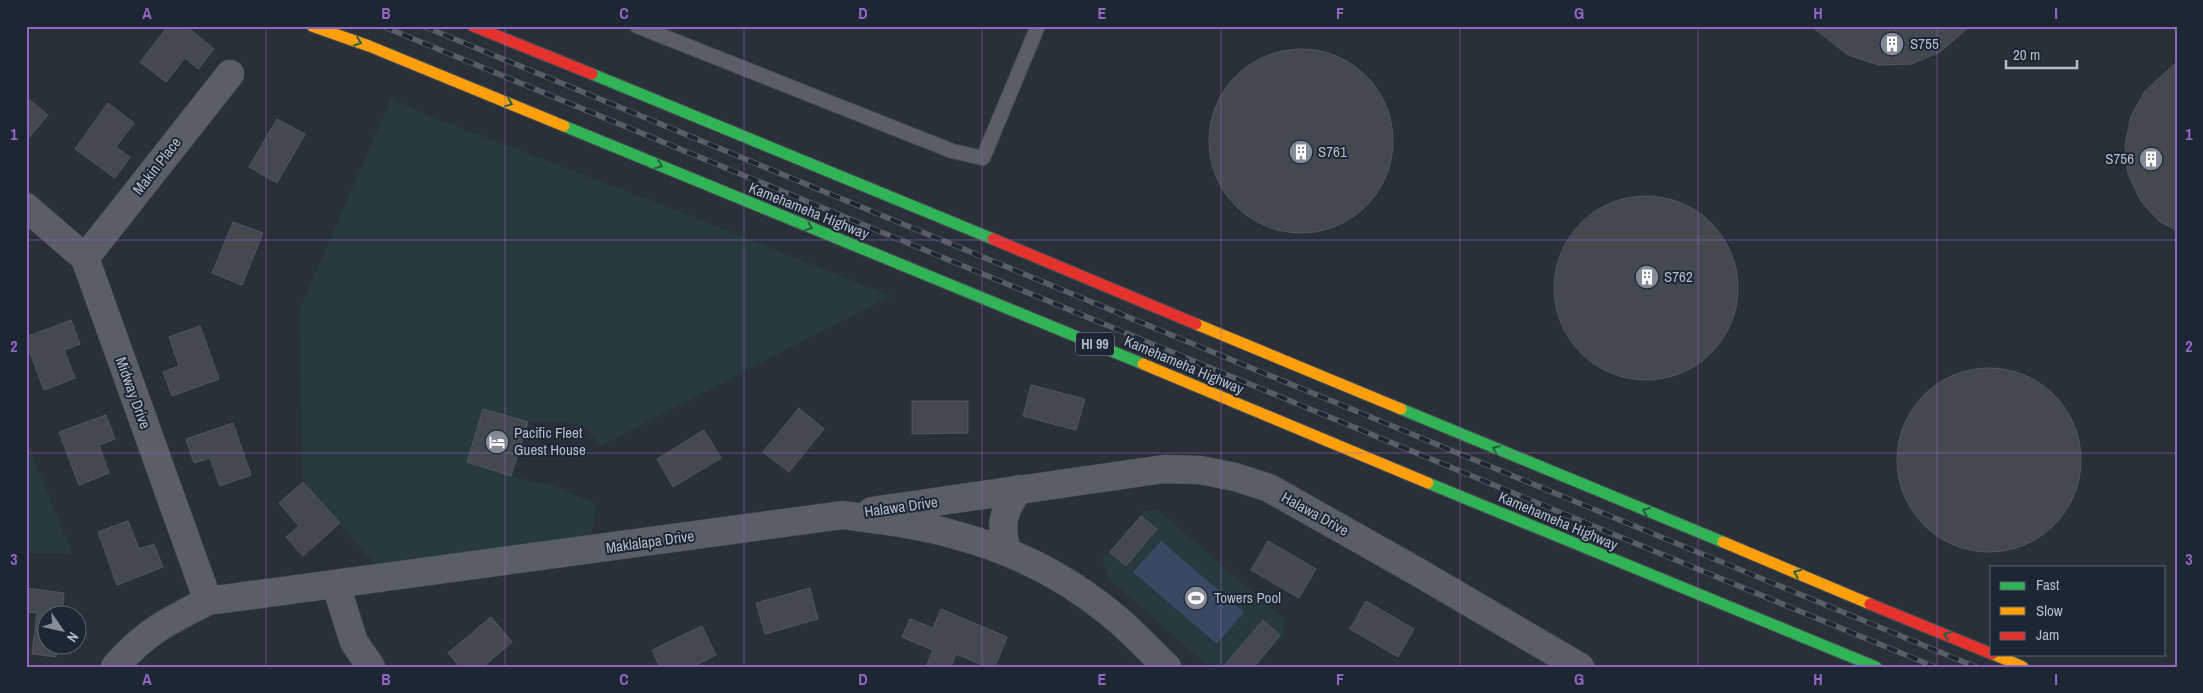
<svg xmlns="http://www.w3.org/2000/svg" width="2203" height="693" font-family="'Archivo Narrow',sans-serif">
  <rect width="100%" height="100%" fill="#2a3038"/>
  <!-- green -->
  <path fill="#273a3e" d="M 391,99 L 437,119 L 681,212 L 890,296 L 600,446 L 585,427 L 563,422 L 528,422 L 483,409 L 467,462 L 511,476 L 554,486 L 595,504 L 591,550 L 387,578 L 303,482 L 300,309 Z
    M 26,440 L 72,553 L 26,553 Z
    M 1144,511 L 1159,511 L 1284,619 L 1283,635 L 1256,667 L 1209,667 L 1108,578 L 1103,558 Z"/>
  <!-- water -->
  <path fill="#384963" d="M 1161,541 L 1244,612 L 1217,644 L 1133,572 Z"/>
  <!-- building -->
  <path fill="#444950" stroke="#52575f" d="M 168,26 L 186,26 L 214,49 L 198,69 L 185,58 L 166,82 L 140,62 Z
    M 1811,26 L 1970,26 L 1940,52 L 1911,64 L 1879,65 L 1848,55 Z
    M1209 141a92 92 0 1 1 184 0a92 92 0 1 1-184 0Z
    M 2177,62 L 2177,231 L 2159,221 L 2140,200 L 2128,173 L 2125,145 L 2131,116 L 2145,91 Z
    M 26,97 L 48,115 L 26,141 Z
    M 108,103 L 134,123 L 116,147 L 130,157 L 115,178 L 75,149 Z
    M 277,119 L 305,134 L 277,183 L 249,167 Z
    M1554 288a92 92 0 1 1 184 0a92 92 0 1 1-184 0Z
    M 233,222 L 263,233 L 242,285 L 212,273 Z
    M 71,320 L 80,344 L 64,350 L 75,378 L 44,390 L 26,342 L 26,337 Z
    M 200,326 L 219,379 L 172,396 L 163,372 L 179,366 L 169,337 Z
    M1897 460a92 92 0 1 1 184 0a92 92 0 1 1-184 0Z
    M 1031,385 L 1085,399 L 1076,430 L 1023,416 Z
    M 912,401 L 968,401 L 968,433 L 912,434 Z
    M 799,408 L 824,429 L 789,472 L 763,452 Z
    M 483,409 L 528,422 L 511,476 L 467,462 Z
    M 106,415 L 115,439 L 99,445 L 109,473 L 79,485 L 59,432 Z
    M 233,423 L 251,475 L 220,486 L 210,458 L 194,463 L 186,439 Z
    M 704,430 L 721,458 L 673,487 L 657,459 Z
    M 303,482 L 340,523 L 303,556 L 286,537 L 299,526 L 279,503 Z
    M 1141,516 L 1157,529 L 1126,566 L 1110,552 Z
    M 128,521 L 139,549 L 154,544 L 163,567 L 117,585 L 98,532 Z
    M 1268,541 L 1316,569 L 1299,598 L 1251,570 Z
    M 26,588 L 64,593 L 62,616 L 48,616 L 48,646 L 58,646 L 56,657 L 32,654 L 37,613 L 26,612 Z
    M 810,588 L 818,619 L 765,634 L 756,603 Z
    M 1366,601 L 1414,629 L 1398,657 L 1350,629 Z
    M 941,609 L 1007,637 L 995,667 L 987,667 L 956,654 L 951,667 L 926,667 L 933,650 L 902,637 L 910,619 L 933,628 Z
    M 491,617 L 512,642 L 483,667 L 460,667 L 448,653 Z
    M 1263,620 L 1280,635 L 1254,667 L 1223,667 Z
    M 702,626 L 716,655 L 692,667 L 660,667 L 652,650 Z"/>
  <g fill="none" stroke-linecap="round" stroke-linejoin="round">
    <!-- lane casing -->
    <g stroke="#484c53" stroke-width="16">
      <path id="lane" d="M 637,26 L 952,151 L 983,158 L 1038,26"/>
    </g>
    <!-- street casing -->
    <g stroke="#484c53" stroke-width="29">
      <path id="street" d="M 26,207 L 85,258 L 208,601
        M 85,258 L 230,74
        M 872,511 L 1164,469 L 1200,470 L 1235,477 L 1269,488 L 1416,571 L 1580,667
        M 1007,552 C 1000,525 1002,512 1019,489
        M 336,585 L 354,642 L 371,667
        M 115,667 C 145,632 168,621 208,601 L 843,515 C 879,520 917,524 952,534 C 1010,549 1065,576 1111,614 C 1131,630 1148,649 1167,667"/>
    </g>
    <!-- fast casing -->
    <g stroke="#484c55" stroke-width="13">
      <path id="fast" d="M 592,74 L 993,239
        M 564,126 L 1143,364
        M 1401,409 L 1723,542
        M 1428,483 L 1876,667"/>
    </g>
    <!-- slow casing -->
    <g stroke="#484c55" stroke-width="13">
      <path id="slow" d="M 312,26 L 369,46 L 564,126
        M 1196,324 L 1401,409
        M 1143,364 L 1428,483
        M 1723,542 L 1870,604
        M 1993,654 L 2023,667"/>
    </g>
    <!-- jam casing -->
    <g stroke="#484c55" stroke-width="13">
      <path id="jam" d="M 473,26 L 592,74
        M 993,239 L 1196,324
        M 1870,604 L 1992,654"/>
    </g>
    <!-- lane -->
    <use href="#lane" stroke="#5a5e66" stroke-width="14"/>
    <!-- street -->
    <use href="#street" stroke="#5a5e66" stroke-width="28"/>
    <!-- fast -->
    <use href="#fast" stroke="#30b455" stroke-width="11"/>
    <!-- slow -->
    <use href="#slow" stroke="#ff9f0a" stroke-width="11"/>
    <!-- jam -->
    <use href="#jam" stroke="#e5322d" stroke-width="11"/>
    <!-- rail casing -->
    <g stroke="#595d64" stroke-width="5.5">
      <path id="rail" d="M 382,26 L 1935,667
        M 423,26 L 1976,667"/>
    </g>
    <!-- rail -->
    <use href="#rail" stroke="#1d2633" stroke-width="4" stroke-dasharray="11" stroke-linecap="butt"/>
  </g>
  <!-- one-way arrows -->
  <defs><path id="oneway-chevron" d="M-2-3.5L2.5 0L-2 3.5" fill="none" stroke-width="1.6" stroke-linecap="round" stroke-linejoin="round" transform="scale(1.25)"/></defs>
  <g stroke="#255f41">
    <use href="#oneway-chevron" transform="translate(358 42) rotate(19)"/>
    <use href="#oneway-chevron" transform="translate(509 103) rotate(22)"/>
    <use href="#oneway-chevron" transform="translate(659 165) rotate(22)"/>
    <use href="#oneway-chevron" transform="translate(809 227) rotate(22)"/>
    <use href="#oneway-chevron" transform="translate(1496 449) rotate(-157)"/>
    <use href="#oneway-chevron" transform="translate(1646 511) rotate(-157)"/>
    <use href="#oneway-chevron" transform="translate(1797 573) rotate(-157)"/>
    <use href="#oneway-chevron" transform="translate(1947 635) rotate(-157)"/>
  </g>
  <!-- grid -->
  <path fill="none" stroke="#9266c3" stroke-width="1" stroke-opacity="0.55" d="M 266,26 L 266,667M 505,26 L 505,667M 744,26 L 744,667M 982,26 L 982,667M 1221,26 L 1221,667M 1460,26 L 1460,667M 1698,26 L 1698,667M 1937,26 L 1937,667M 26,240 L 2177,240M 26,453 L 2177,453"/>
  <!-- icons -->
  <defs>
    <g id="building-disc" transform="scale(1.25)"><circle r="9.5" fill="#848b96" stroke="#1d2633"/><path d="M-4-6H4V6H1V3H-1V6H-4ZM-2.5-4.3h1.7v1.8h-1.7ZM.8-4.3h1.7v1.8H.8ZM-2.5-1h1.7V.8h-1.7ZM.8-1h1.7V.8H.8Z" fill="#fff"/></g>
    <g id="hotel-disc" transform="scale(1.25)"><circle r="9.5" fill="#848b96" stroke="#1d2633"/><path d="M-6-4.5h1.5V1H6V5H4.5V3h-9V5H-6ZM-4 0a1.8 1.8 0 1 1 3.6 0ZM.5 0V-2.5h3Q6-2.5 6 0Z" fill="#fff"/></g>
    <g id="stadium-disc" transform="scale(1.25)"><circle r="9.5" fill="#848b96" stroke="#1d2633"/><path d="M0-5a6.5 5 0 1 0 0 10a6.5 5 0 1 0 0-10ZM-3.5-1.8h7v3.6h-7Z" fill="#fff"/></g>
  </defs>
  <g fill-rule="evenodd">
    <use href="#building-disc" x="1892" y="44"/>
    <use href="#building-disc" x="1301" y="152"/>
    <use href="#building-disc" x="2151" y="159"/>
    <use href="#building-disc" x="1647" y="277"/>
    <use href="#hotel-disc" x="497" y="442"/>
    <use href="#stadium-disc" x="1196" y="598"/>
  </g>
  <g text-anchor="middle" stroke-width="4" stroke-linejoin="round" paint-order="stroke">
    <!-- shield labels -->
    <rect fill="#1d2633" stroke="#878f9c" stroke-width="1" x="1076" y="332.5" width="38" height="23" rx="4"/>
    <g font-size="14" font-weight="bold" fill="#b4bcc9">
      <text x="1095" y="349">HI 99</text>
    </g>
    <!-- poi labels -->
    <g font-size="15" fill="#b4bcc9" stroke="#1d2633" text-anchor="start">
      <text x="1910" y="49">S755</text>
      <text x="1318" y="157">S761</text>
      <text x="2134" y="164" text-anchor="end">S756</text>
      <text x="1664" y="282">S762</text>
      <text x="514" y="438">Pacific Fleet<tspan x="514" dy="17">Guest House</tspan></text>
      <text x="1214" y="603">Towers Pool</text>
    </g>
    <!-- street labels -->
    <g font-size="15" fill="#b4bcc9" stroke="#1d2633">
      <text transform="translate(157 166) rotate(-52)" y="5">Makin Place</text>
      <text transform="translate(809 211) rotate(22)" y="5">Kamehameha Highway</text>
      <text transform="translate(1184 365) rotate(23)" y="5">Kamehameha Highway</text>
      <text transform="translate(133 393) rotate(70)" y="5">Midway Drive</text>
      <text transform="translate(901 507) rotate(-8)" y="5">Halawa Drive</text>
      <text transform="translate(1315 514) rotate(29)" y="5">Halawa Drive</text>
      <text transform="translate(1558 521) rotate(23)" y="5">Kamehameha Highway</text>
      <text transform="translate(650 542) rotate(-8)" y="5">Maklalapa Drive</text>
    </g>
  </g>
  <!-- border -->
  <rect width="2203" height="693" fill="none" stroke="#1d2633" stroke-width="55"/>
  <!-- legend -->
  <rect x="1990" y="566" width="175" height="90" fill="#1d2633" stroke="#59626f"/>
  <rect x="2000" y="582" width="25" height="8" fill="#30b455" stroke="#59626f"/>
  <text x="2036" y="590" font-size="15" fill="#b4bcc9">Fast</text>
  <rect x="2000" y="607" width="25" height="8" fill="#ff9f0a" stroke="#59626f"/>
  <text x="2036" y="616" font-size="15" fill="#b4bcc9">Slow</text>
  <rect x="2000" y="632" width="25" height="8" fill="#e5322d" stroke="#59626f"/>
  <text x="2036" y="640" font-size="15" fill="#b4bcc9">Jam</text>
  <!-- north arrow -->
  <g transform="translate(62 630) rotate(124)"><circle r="24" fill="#1d2633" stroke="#59626f"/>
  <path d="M0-4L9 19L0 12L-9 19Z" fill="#848b96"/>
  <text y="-8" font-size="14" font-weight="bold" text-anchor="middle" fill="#b4bcc9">N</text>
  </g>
  <!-- scale -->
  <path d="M2006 60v8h71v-8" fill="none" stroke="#b4bcc9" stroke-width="2.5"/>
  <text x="2013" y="60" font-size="15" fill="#b4bcc9" stroke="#1d2633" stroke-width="4" paint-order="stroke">20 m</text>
  <rect x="28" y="28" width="2148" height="638" fill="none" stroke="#9266c3" stroke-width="2"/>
  <g font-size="16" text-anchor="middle" font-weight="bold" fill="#9266c3">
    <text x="147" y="19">A</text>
    <text x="386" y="19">B</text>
    <text x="624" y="19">C</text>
    <text x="863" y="19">D</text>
    <text x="1102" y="19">E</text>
    <text x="1340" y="19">F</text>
    <text x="1579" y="19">G</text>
    <text x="1818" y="19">H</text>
    <text x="2056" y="19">I</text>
    <text x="14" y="140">1</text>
    <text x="2189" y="140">1</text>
    <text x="14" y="352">2</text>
    <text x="2189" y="352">2</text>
    <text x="14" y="565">3</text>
    <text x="2189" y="565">3</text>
    <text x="147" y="685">A</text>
    <text x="386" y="685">B</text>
    <text x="624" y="685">C</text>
    <text x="863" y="685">D</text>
    <text x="1102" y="685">E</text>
    <text x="1340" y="685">F</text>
    <text x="1579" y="685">G</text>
    <text x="1818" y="685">H</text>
    <text x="2056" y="685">I</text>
  </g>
</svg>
